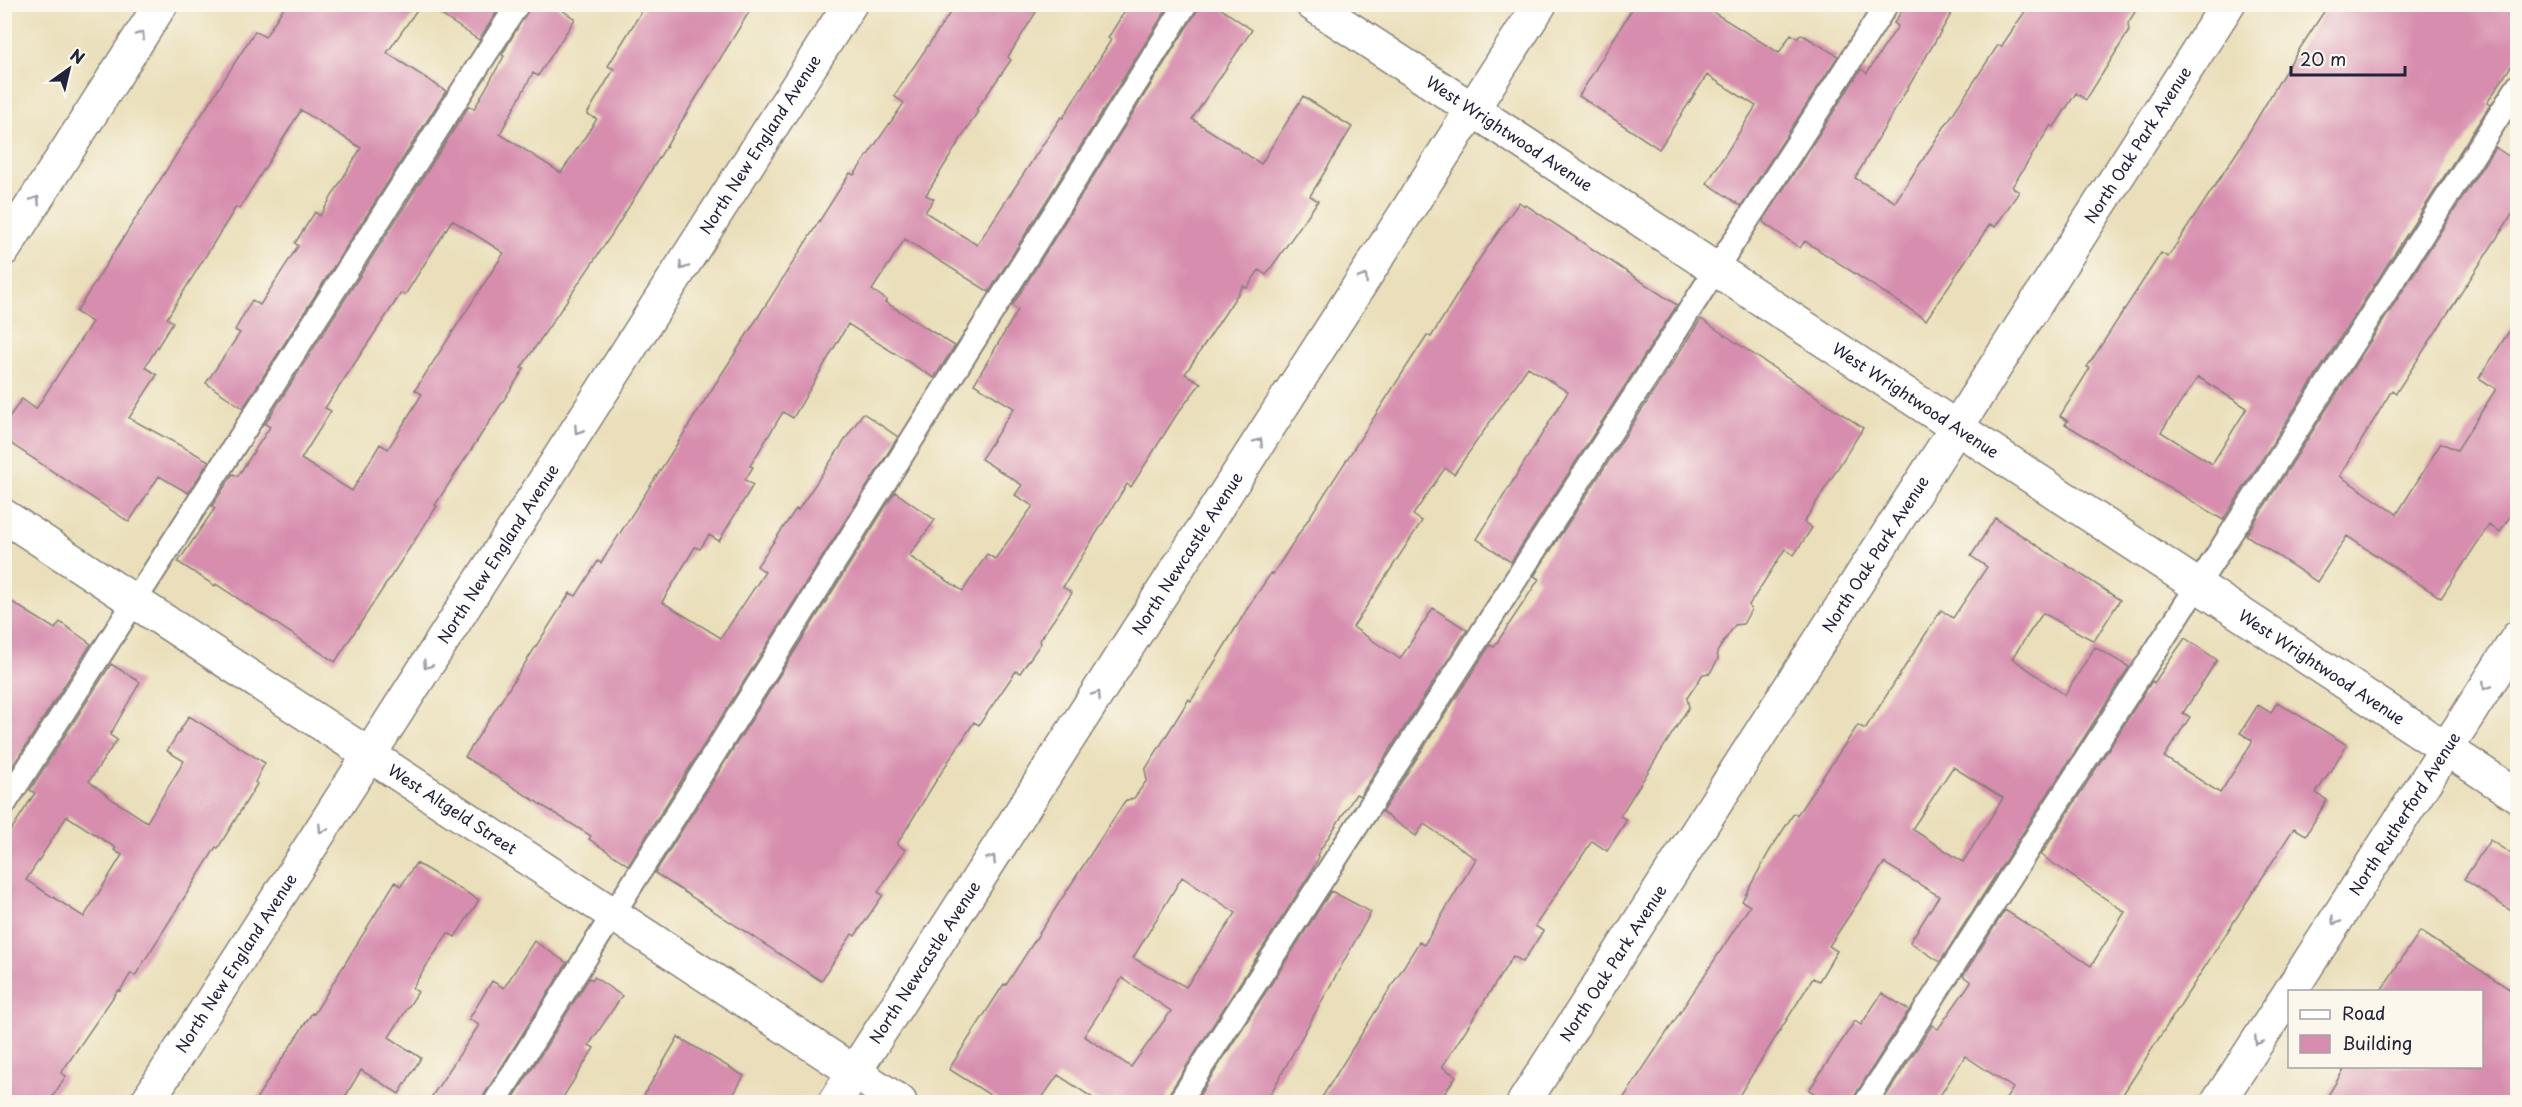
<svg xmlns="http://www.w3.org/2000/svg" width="2522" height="1107" font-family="'Playpen Sans',sans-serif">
  <rect width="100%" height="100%" fill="#fbf7ec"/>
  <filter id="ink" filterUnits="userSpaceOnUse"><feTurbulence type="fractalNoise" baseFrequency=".0167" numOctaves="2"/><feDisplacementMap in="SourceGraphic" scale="12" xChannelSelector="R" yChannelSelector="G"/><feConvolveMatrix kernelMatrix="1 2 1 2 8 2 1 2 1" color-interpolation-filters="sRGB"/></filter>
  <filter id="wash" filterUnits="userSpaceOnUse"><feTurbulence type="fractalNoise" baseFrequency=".008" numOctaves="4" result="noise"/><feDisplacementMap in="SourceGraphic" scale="24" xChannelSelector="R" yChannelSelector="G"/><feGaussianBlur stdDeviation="1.35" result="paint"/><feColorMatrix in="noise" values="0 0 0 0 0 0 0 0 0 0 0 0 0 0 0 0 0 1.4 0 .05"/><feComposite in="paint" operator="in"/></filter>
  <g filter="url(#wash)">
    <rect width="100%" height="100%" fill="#eadfba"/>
    <g id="blocks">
      <!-- building -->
      <path fill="#d78dae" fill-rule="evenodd" d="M 286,4 L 421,4 L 387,53 L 446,91 L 243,408 L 206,383 L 240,333 L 235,330 L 252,300 L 260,305 L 298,246 L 295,243 L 315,212 L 320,216 L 361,148 L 301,110 L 239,209 L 236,207 L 167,318 L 173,322 L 145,367 L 157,375 L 129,418 L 209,461 L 188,493 L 159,476 L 129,522 L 4,439 L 4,424 L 22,399 L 36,409 L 92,322 L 76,312 L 255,31 L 265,37 Z
        M 425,4 L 502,4 L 479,40 Z
        M 531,4 L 553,4 L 575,19 L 538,76 L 533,73 L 500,134 L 561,173 L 597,119 L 587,114 L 614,69 L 608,66 L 646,4 L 754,4 L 612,234 L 521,368 L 524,369 L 435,505 L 437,506 L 335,662 L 216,584 L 215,586 L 178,562 L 215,508 L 212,506 L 233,474 L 238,476 L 270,427 L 265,424 L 469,106 L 474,109 L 504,56 L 502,55 ZM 452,220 L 504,253 L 415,390 L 422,394 L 388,449 L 380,444 L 352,491 L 301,459 L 331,411 L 325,408 L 394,304 L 401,293 L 405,295 Z
        M 956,4 L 1041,4 L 1008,57 L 1011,60 L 976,110 L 978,111 L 926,195 L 934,199 L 925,212 L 977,245 L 1061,117 L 1063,118 L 1111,40 L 1108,38 L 1129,4 L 1170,4 L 989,292 L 905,239 L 872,290 L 887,300 L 885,302 L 955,346 L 934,378 L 848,324 L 793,418 L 783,412 L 750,466 L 753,467 L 745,480 L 753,485 L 719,541 L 709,535 L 700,549 L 695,547 L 662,602 L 721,638 L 765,572 L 757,566 L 796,509 L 798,510 L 863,413 L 898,437 L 628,865 L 589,839 L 591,836 L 465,757 L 570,593 L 576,596 L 598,561 L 601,563 L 850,173 L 854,175 L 904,103 L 894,96 Z
        M 1199,4 L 1214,4 L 1252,30 L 1192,119 L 1261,164 L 1303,96 L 1352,127 L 1310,196 L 1318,201 L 1266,275 L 1259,270 L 1247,288 L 1243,286 L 1185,374 L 1201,383 L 1177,414 L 1131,487 L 1127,484 L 1063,587 L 1072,593 L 1039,641 L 1041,643 L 1020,673 L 1016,671 L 979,725 L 974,722 L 937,779 L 897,844 L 905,850 L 878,892 L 883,895 L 855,936 L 852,934 L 821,981 L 655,873 L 895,492 L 935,520 L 909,556 L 963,591 L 987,554 L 995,559 L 1033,506 L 1015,495 L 1022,485 L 981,459 L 1014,408 L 974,384 L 1018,310 L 1012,306 L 1197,11 Z
        M 1635,4 L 1700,4 L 1779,53 L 1791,34 L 1798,38 L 1801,34 L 1838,56 L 1741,206 L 1707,183 L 1756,106 L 1707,75 L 1659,149 L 1579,96 Z
        M 1906,4 L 1957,4 L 1855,178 L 1895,202 L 1998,45 L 2001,47 L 2030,4 L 2140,4 L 2128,23 L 2129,31 L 2086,100 L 2076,93 L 2054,127 L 2051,125 L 2012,187 L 2019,192 L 1995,227 L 1990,224 L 1926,320 L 1805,241 L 1800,248 L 1764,223 L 1763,221 L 1861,69 L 1867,73 L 1898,26 L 1894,23 Z
        M 2329,4 L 2517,4 L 2517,57 L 2487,103 L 2490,105 L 2223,520 L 2065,424 L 2068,421 L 2060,416 L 2090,368 L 2087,367 L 2161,253 L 2168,257 L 2239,149 L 2289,65 ZM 2198,377 L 2247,408 L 2212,464 L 2161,432 Z
        M 2495,147 L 2517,162 L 2517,207 L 2396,393 L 2392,390 L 2340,476 L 2397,514 L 2441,443 L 2457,450 L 2496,389 L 2479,378 L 2517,319 L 2517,505 L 2500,532 L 2489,525 L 2441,598 L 2347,536 L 2317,582 L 2246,535 Z
        M 1519,202 L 1525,206 L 1526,205 L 1677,305 L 1511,562 L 1477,539 L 1568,392 L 1528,367 L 1454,474 L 1445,468 L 1413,515 L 1422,521 L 1353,627 L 1400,659 L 1433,608 L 1467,630 L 1360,796 L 1356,794 L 1317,855 L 1319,857 L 1308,877 L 1168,1095 L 1166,1102 L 1099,1102 L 1058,1075 L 1039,1102 L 1001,1102 L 949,1069 L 1004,984 L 1006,985 L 1125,801 L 1134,798 L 1147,780 L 1145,770 L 1189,699 L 1191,701 L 1249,606 L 1271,573 L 1273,574 L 1427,335 L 1431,337 L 1478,261 ZM 1182,877 L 1236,913 L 1186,987 L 1133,958 ZM 1122,978 L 1171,1011 L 1131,1067 L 1084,1036 Z
        M 1701,319 L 1863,428 L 1804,522 L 1812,528 L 1794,555 L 1785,549 L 1749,605 L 1751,610 L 1743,624 L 1735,625 L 1717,652 L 1718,659 L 1710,673 L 1703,674 L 1687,698 L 1689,707 L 1620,816 L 1627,820 L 1607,851 L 1592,841 L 1535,926 L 1543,931 L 1523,962 L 1513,956 L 1442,1067 L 1456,1076 L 1439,1102 L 1319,1102 L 1419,942 L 1424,945 L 1476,859 L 1424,824 L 1416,836 L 1382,812 L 1490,645 L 1494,647 L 1539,579 L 1534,576 Z
        M 1995,518 L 2120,600 L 2094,641 L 2043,613 L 2012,658 L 2065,695 L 2095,647 L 2129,667 L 1940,962 L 1910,942 L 1939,896 L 1884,863 L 1829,946 L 1837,951 L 1819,981 L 1813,978 L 1735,1102 L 1621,1102 L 1750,906 L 1742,901 L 1769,852 L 1794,813 L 1797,815 L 1858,725 L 1865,729 L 1941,610 L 1953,618 L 1987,567 L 1971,556 ZM 1953,767 L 2003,798 L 1963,862 L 1912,829 Z
        M 4,597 L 55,629 L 60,622 L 91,644 L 7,775 L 4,773 Z
        M 2185,638 L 2217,660 L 2183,713 L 2190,717 L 2164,757 L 2220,793 L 2252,743 L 2252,740 L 2240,733 L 2258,705 L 2271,713 L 2277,702 L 2347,745 L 2316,793 L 2327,800 L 2306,835 L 2294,828 L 2118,1102 L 2004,1102 L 2013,1088 L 1965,1056 L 1936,1102 L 1882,1102 L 1932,1025 L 1938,1029 L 1971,982 L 1963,976 L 2005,910 L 2091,966 L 2125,912 L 2041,855 L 2152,681 L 2154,683 Z
        M 111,664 L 140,682 L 110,735 L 117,740 L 89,781 L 113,800 L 147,822 L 184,761 L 167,751 L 189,716 L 265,763 L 255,782 L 257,784 L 218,848 L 216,847 L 135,976 L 131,973 L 120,991 L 118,990 L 61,1073 L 66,1076 L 49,1102 L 4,1102 L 4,841 L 35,793 L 30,790 ZM 67,816 L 116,848 L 114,850 L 122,855 L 84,917 L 26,880 Z
        M 2490,840 L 2517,858 L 2517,915 L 2464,879 Z
        M 416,863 L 479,900 L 455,937 L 448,933 L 412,988 L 418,992 L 389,1037 L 421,1058 L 399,1094 L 361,1070 L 342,1102 L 254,1102 L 312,1013 L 314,1014 L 395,882 L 401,886 Z
        M 1331,891 L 1371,912 L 1266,1102 L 1195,1102 Z
        M 2420,931 L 2517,994 L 2517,1102 L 2324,1102 L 2346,1066 L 2481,1066 L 2481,992 L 2380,992 Z
        M 534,941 L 567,963 L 484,1095 L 482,1102 L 428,1102 L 479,1025 L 469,1019 L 492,981 L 504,988 Z
        M 594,977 L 622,996 L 589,1045 L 594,1048 L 560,1102 L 511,1102 L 589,978 L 593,980 Z
        M 1882,993 L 1909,1010 L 1855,1095 L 1853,1102 L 1828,1102 L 1809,1090 L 1855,1021 L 1861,1025 Z
        M 678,1037 L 744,1076 L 729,1102 L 640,1102 Z"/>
    </g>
  </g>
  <g filter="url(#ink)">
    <use href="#blocks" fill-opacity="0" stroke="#86807a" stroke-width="1.5"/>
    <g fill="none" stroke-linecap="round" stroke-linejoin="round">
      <!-- service casing -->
      <g stroke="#86807a" stroke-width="26">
        <path id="service" d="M 4,805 L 518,4
          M 495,1102 L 1186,4
          M 1179,1102 L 1887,4
          M 1866,1102 L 2518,86"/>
      </g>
      <!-- minor casing -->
      <g stroke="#86807a" stroke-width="36">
        <g id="minor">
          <path id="s1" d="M 1312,4 L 2518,796"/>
          <path d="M 4,249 L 161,4"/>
          <path id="s2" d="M 4,516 L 900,1102"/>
          <path id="s3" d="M 2290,992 L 2518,637"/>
          <path id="s4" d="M 147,1102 L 850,4"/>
          <path id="s5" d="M 835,1102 L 1540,4"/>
          <path d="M 2218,1102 L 2290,992"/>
        </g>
      </g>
      <!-- tertiary casing -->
      <g stroke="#86807a" stroke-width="36">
        <g id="tertiary">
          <path id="s6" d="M 1524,1102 L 2228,4"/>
        </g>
      </g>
      <!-- service -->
      <use href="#service" stroke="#fff" stroke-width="22"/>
      <!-- minor -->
      <use href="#minor" stroke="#fff" stroke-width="33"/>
      <!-- tertiary -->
      <use href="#tertiary" stroke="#fff" stroke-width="33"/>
    </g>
    <!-- one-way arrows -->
    <defs><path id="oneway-chevron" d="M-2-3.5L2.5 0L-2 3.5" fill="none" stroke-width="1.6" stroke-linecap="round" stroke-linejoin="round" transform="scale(1.5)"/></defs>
    <g stroke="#9c9ca7">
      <use href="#oneway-chevron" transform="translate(141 35) rotate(-57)"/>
      <use href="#oneway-chevron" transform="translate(36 200) rotate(-57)"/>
      <use href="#oneway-chevron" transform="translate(683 266) rotate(123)"/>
      <use href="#oneway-chevron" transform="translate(1364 278) rotate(-57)"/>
      <use href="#oneway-chevron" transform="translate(578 430) rotate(123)"/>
      <use href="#oneway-chevron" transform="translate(1259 442) rotate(-57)"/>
      <use href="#oneway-chevron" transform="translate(427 665) rotate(123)"/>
      <use href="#oneway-chevron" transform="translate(2486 686) rotate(123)"/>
      <use href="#oneway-chevron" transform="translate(1097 695) rotate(-57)"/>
      <use href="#oneway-chevron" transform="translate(322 829) rotate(123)"/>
      <use href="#oneway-chevron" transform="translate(992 859) rotate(-57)"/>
      <use href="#oneway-chevron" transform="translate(2335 921) rotate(123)"/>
      <use href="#oneway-chevron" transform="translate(2258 1041) rotate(123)"/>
    </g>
  </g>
  <g text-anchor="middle" stroke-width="4.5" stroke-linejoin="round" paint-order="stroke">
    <!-- street labels -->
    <g font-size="16" fill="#22223b" stroke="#fbf7ec">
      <text dy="6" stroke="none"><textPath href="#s1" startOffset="236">West Wrightwood Avenue</textPath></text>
      <text dy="6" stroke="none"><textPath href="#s4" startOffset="1137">North New England Avenue</textPath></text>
      <text dy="6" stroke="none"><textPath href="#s6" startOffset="1137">North Oak Park Avenue</textPath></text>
      <text dy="6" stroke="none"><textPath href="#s1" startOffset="722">West Wrightwood Avenue</textPath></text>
      <text dy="6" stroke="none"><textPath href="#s4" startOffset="651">North New England Avenue</textPath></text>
      <text dy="6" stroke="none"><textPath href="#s5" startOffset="652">North Newcastle Avenue</textPath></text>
      <text dy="6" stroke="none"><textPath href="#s6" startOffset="651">North Oak Park Avenue</textPath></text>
      <text dy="6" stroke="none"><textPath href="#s1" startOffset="1208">West Wrightwood Avenue</textPath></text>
      <text dy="6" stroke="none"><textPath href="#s2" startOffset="536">West Altgeld Street</textPath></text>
      <text dy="6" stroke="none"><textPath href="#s3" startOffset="212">North Rutherford Avenue</textPath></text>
      <text dy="6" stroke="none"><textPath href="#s4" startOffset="165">North New England Avenue</textPath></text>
      <text dy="6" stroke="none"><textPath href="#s5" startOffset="166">North Newcastle Avenue</textPath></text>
      <text dy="6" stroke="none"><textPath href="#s6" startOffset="165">North Oak Park Avenue</textPath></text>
    </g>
  </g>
  <!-- margin -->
  <rect width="2522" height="1107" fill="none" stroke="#fbf7ec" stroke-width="24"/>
  <!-- legend -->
  <rect x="2288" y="990" width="195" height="78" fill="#fbf7ec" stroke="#a4a2a5" stroke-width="1.5"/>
  <rect x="2300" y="1010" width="30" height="9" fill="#ffffff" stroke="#a4a2a5" stroke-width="1.5"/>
  <text x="2342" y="1020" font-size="18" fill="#22223b">Road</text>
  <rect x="2300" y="1035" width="30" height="18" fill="#d78dae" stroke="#a4a2a5" stroke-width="1.5"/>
  <text x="2342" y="1050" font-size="18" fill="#22223b">Building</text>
  <!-- north arrow -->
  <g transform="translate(69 69) rotate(34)" stroke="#fbf7ec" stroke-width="4.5" paint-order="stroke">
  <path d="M0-4.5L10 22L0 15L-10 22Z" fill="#22223b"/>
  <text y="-9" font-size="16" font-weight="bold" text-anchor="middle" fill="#22223b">N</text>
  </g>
  <!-- scale -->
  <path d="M2291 66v9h114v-9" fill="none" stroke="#22223b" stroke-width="3"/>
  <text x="2300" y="66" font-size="18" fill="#22223b" stroke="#fbf7ec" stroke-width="4.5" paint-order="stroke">20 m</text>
</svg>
